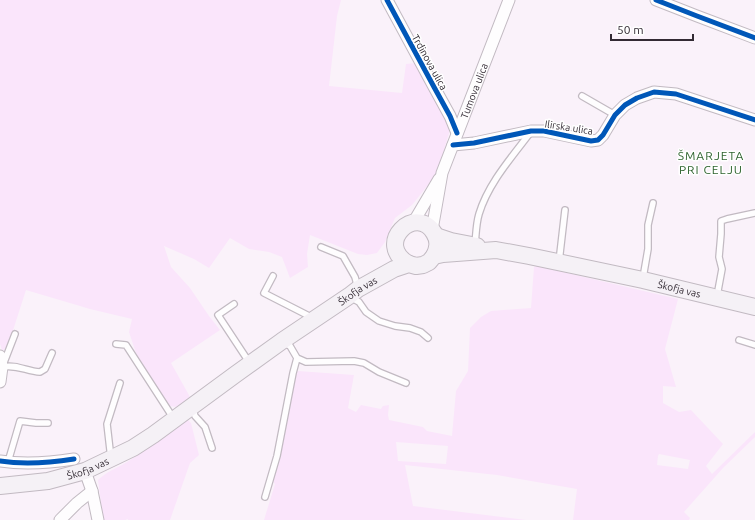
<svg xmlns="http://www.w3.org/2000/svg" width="755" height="520" font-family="Ubuntu,sans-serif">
  <rect width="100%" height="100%" fill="#faf2fa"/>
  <!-- green -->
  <path fill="#fae5fb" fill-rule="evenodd" d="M 0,0 L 341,0 L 337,16 L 329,86 L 402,93 L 406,64 L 416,63 L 440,105 L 449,127 L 449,133 L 442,157 L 436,175 L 412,205 L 395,218 L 385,242 L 377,253 L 367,255 L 358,254 L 310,235 L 307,254 L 308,267 L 290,278 L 282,257 L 269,252 L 249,249 L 230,238 L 209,268 L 194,259 L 164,246 L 171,267 L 190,288 L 209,316 L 220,330 L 171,363 L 190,397 L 177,407 L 169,406 L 136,353 L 129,332 L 132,319 L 90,309 L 26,290 L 7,349 L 2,350 L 0,344 Z
    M 537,266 L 678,299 L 665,349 L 676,387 L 663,386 L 663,403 L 679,412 L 691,410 L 723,444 L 706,466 L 712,474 L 755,432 L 755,437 L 723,468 L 684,512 L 690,518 L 689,520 L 573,520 L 577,489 L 497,475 L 405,465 L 413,506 L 526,520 L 264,520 L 275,484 L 273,481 L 280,456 L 296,375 L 298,371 L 354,375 L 348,408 L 356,412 L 361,405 L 381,409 L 383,406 L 389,405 L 388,415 L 389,420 L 423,427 L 427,431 L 452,436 L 456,391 L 468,371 L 470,328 L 481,317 L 491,311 L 531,308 L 534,267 ZM 396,442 L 448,446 L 446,464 L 398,461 ZM 659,454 L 690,460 L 688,469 L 657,465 L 658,456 Z
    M 188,420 L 191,423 L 199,455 L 190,463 L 170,520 L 128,520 L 128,519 L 125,520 L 104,520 L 103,519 L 98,480 C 106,472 117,468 127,462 C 148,449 168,434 188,420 Z"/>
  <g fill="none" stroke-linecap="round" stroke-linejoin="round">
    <!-- lane casing -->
    <g stroke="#c2bac2" stroke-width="8">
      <path id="lane" d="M 582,96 L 615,115
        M 475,245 C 476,235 476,224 479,214 C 488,184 511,158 530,133
        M 321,247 L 343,256 L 355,277 L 358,288
        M 559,262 L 565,210
        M 273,276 L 264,293 L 313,318
        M 643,278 L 648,249 L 648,225 L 653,203
        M 717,296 L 722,269 L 719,257 L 721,234 L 721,221 L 727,219 L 755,213
        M 350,297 L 359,302 L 366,312 L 379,321 L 395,326 L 410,328 L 421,332 L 428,338
        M 234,304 L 218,315 L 249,362
        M 739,340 L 755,345
        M 284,343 L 290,346 L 297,358 L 306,362 L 354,361 L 364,363 L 379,372 L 406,383
        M 116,344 L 126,345 L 170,413 L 174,418
        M 3,365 L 15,334
        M 2,367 C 17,364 26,371 40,372 L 45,369 L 52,353
        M 192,407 L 195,416 L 205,427 L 212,448
        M 112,457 L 110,450 L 107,424 L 120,383
        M 8,462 L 20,421 L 36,423 L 48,423
        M 265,497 L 277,456 L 293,373 L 297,358"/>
    </g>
    <!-- street casing -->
    <g stroke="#c2bac2" stroke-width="13">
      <g id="street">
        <path d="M 387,0 L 434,87 L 450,116 L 457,133"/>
        <path d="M 656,0 L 697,16 L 755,38"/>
        <path d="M 453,145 L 474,143 L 531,131 L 544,131 L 591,141 L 598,140 L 603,135 L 615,115 L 625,105 L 637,98 L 654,92 L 676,94 L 755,120"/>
        <path d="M 413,223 L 439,179"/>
        <path id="s1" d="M 432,230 L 442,173 L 509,0"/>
        <path d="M 0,356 L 2,367 L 0,382"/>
        <path d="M 0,461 C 25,465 49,463 74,459"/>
        <path d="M 85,471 L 92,491 L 98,520"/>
        <path d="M 60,520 L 77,503 L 92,491"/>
      </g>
    </g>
    <!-- secondary casing -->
    <g stroke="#c2bac2" stroke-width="18">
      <g id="secondary">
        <path d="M 436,236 L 451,241 L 477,246"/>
        <path d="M 409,264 C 373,244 416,203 434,233 C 439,241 438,248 434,256"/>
        <path id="s2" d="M 0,486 L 48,481 L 85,471 L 133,448 L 153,435 L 236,374 L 282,341 L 349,296 L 358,289 L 394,269 L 409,264 L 416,266 L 423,265 L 429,262 L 434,256 L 443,254 L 496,250 L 529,256 L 643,280 L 755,307"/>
      </g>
    </g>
    <!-- lane -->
    <use href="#lane" stroke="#fefdfe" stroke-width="5.5"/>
    <!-- street -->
    <use href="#street" stroke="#fefdfe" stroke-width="11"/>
    <!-- secondary -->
    <use href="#secondary" stroke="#f5f1f6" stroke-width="16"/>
    <!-- cycleway casing -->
    <g stroke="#fff" stroke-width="8">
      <path id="cycleway" d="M 387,0 L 434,87 L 450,116 L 457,133
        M 656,0 L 697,16 L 755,38
        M 453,145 L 474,143 L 531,131 L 544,131 L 591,141 L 598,140 L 603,135 L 615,115 L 625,105 L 637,98 L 654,92 L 676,94 L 755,120
        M 0,461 C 25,465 49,463 74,459"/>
    </g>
    <!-- cycleway -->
    <use href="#cycleway" stroke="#0057b8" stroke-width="5"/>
  </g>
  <g text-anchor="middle" stroke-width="3" stroke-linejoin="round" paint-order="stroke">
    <!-- street labels -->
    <g font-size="10" fill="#322a33" stroke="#fff">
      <text transform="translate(430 62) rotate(61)" y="4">Trdinova ulica</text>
      <text dy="4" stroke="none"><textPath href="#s1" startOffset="146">Tumova ulica</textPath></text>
      <text transform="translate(569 127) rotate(9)" y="4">Ilirska ulica</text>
      <text dy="4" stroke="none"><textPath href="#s2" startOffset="751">Škofja vas</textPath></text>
      <text dy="4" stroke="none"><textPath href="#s2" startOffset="414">Škofja vas</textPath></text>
      <text dy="4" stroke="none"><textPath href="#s2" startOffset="90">Škofja vas</textPath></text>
    </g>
    <!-- quarter labels -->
    <g font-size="12" letter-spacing="1" fill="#2e632e" stroke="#fff">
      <text x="711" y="160">ŠMARJETA<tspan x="711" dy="14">PRI CELJU</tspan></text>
    </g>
  </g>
  <!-- scale -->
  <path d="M611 34v6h82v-6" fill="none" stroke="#322a33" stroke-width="2"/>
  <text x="617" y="34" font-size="12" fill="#322a33" stroke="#ffffff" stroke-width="3" paint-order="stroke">50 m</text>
</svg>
